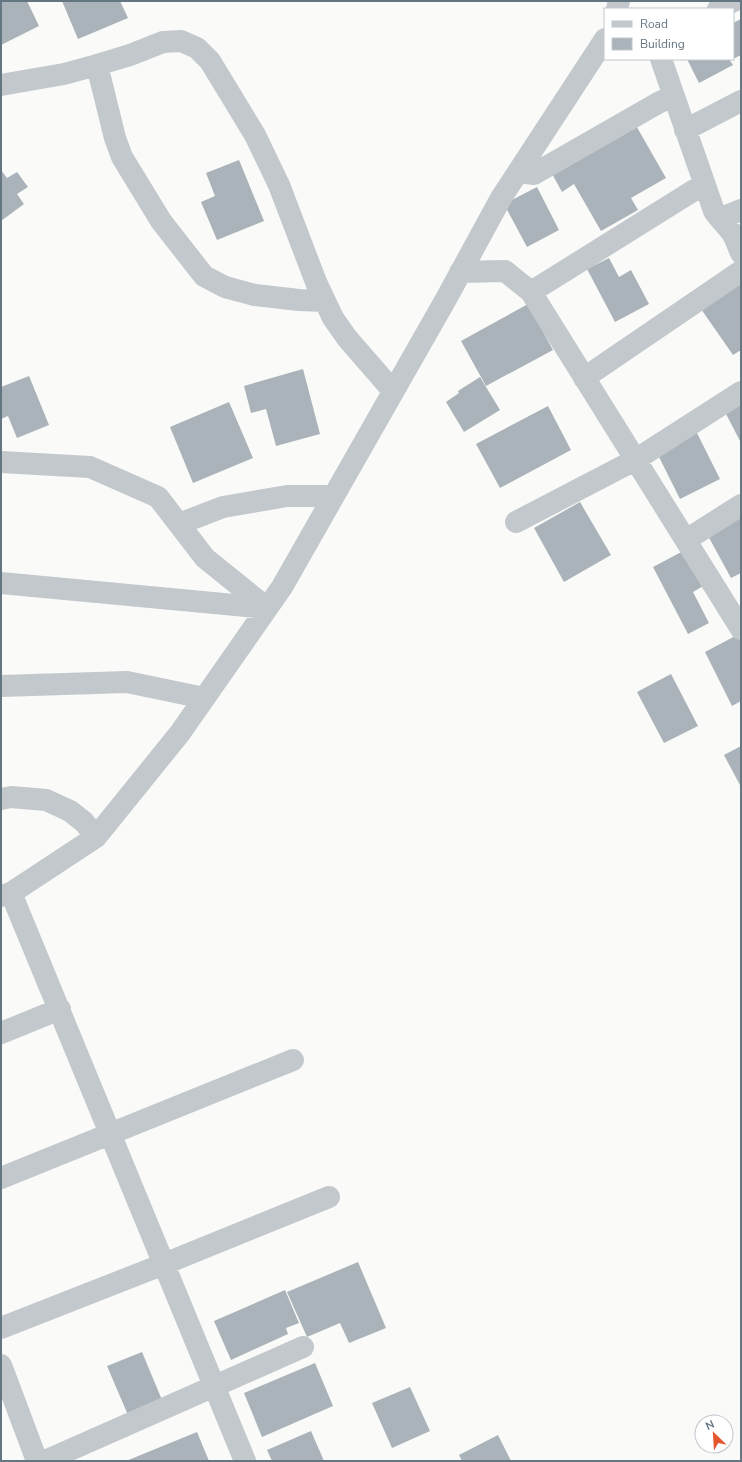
<svg xmlns="http://www.w3.org/2000/svg" width="742" height="1462" font-family="'Nunito Sans',sans-serif">
  <rect width="100%" height="100%" fill="#fafaf8"/>
  <!-- building -->
  <path fill="#aab3b9" d="M 1,1 L 27,1 L 39,26 L 1,45 Z
    M 62,1 L 120,1 L 128,18 L 78,39 Z
    M 741,19 L 741,55 L 733,59 L 733,23 Z
    M 687,59 L 729,59 L 733,65 L 699,83 Z
    M 634,122 L 666,178 L 631,198 L 638,210 L 601,231 L 574,184 L 562,192 L 550,170 Z
    M 239,160 L 264,221 L 217,240 L 201,202 L 215,196 L 206,173 Z
    M 1,170 L 7,178 L 17,172 L 28,187 L 17,194 L 24,204 L 1,221 Z
    M 537,187 L 559,230 L 527,247 L 504,204 Z
    M 609,258 L 619,277 L 631,270 L 649,304 L 615,322 L 587,269 Z
    M 741,282 L 741,350 L 733,355 L 701,309 Z
    M 528,304 L 553,350 L 486,386 L 461,341 Z
    M 303,369 L 320,434 L 276,446 L 266,409 L 251,413 L 244,386 Z
    M 29,376 L 49,425 L 17,438 L 8,416 L 1,419 L 1,387 Z
    M 480,377 L 500,410 L 464,432 L 446,402 L 459,393 L 458,391 Z
    M 741,401 L 741,443 L 724,410 Z
    M 229,402 L 253,458 L 193,483 L 170,427 Z
    M 548,406 L 571,450 L 500,488 L 476,444 Z
    M 697,433 L 720,479 L 680,499 L 657,453 Z
    M 580,502 L 611,555 L 564,582 L 534,528 Z
    M 741,516 L 741,573 L 731,578 L 707,534 Z
    M 687,549 L 705,585 L 693,592 L 709,623 L 688,634 L 653,567 Z
    M 739,634 L 741,638 L 741,701 L 732,706 L 705,652 Z
    M 671,674 L 698,726 L 664,743 L 637,692 Z
    M 741,746 L 741,787 L 724,755 Z
    M 358,1262 L 386,1328 L 349,1343 L 340,1323 L 307,1337 L 287,1292 Z
    M 285,1290 L 299,1323 L 286,1328 L 288,1334 L 231,1360 L 214,1321 Z
    M 142,1352 L 162,1400 L 128,1415 L 107,1366 Z
    M 315,1363 L 333,1406 L 262,1437 L 244,1393 Z
    M 410,1387 L 430,1431 L 392,1448 L 372,1403 Z
    M 311,1431 L 324,1461 L 272,1461 L 267,1450 Z
    M 197,1432 L 209,1461 L 126,1461 Z
    M 498,1435 L 511,1461 L 462,1461 L 459,1455 Z"/>
  <g fill="none" stroke-linecap="round" stroke-linejoin="round">
    <!-- minor -->
    <path stroke="#c3c8cc" stroke-width="22" d="M 617,9 L 619,1
      M 718,9 L 734,1
      M 661,59 L 714,211 C 719,218 726,225 732,233 C 736,239 738,247 741,253
      M 97,65 L 115,138 L 122,157 L 161,221 L 204,276 L 225,287 L 255,295 L 299,300 L 324,301
      M 1,85 L 64,74 L 97,65 L 130,55 L 163,42 L 181,41 L 197,48 L 210,61 L 255,135 L 279,185 L 316,282 L 333,318 L 347,338 L 393,391
      M 685,130 L 741,101
      M 518,172 L 534,174 L 658,103 L 673,96
      M 719,215 L 724,217 L 741,210
      M 460,272 L 505,271 L 531,292 L 741,629
      M 531,292 L 704,184
      M 584,378 L 741,271
      M 1,462 L 90,467 L 158,497 L 205,558 L 267,608
      M 516,522 L 635,460 L 741,392
      M 179,524 L 223,507 L 287,496 L 333,496
      M 686,540 L 741,505
      M 1,583 L 267,608
      M 1,686 L 127,682 L 204,698
      M 1,799 L 11,797 L 46,800 L 70,811 L 84,822 L 96,837
      M 11,893 L 245,1461
      M 1,896 L 11,893 L 96,837 L 180,733 L 282,587 L 446,299 L 501,198 L 605,39
      M 1,1033 L 60,1009
      M 1,1178 L 293,1060
      M 1,1328 L 164,1264 L 329,1197
      M 1,1365 L 37,1461
      M 45,1461 L 303,1347"/>
  </g>
  <!-- border -->
  <rect width="742" height="1462" fill="none" stroke="#657683" stroke-width="4"/>
  <!-- legend -->
  <rect x="604" y="8" width="130" height="52" fill="#ffffff" stroke="#c1c8cd"/>
  <rect x="612" y="21" width="20" height="6" fill="#c3c8cc" stroke="#c1c8cd"/>
  <text x="640" y="28" font-size="12" fill="#657683">Road</text>
  <rect x="612" y="38" width="20" height="12" fill="#aab3b9" stroke="#c1c8cd"/>
  <text x="640" y="48" font-size="12" fill="#657683">Building</text>
  <!-- north arrow -->
  <g transform="translate(714 1434) rotate(335)"><circle r="19" fill="#ffffff" stroke="#c1c8cd"/>
  <path d="M0-3L7 15L0 10L-7 15Z" fill="#e4572e"/>
  <text y="-6" font-size="11" font-weight="bold" text-anchor="middle" fill="#657683">N</text>
  </g>
</svg>
